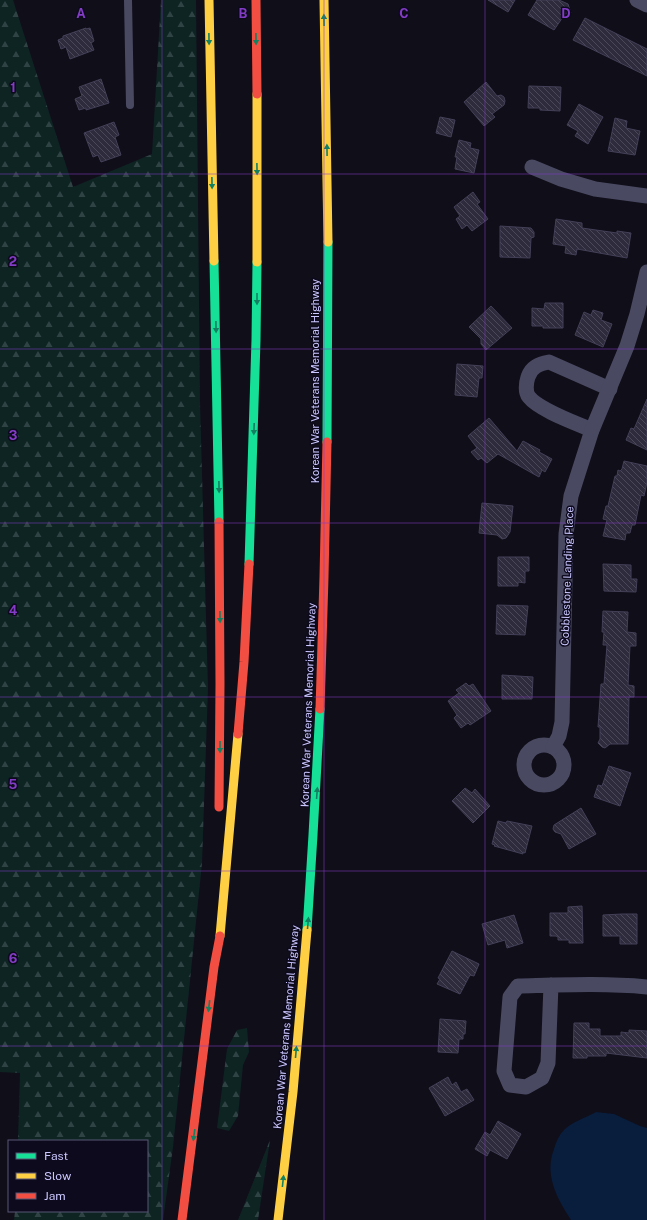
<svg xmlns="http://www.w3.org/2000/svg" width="647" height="1220" viewBox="0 0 647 1220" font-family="'Public Sans',sans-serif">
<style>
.forest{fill:url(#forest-firs)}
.water{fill:#091d3c}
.building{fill:url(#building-back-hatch);stroke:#434058}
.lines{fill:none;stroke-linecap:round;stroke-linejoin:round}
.lane{stroke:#494962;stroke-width:8}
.street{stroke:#494962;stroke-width:15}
.fast{stroke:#16e098;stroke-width:9}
.slow{stroke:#ffcf43;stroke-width:9}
.jam{stroke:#f24e42;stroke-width:9}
.oneway{fill:#128061}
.grid{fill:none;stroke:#833cc5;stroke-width:1;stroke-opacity:0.55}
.labels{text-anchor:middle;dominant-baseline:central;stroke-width:3;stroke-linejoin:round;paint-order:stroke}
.street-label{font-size:11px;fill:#cbc7ff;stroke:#0d0a1d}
.grid-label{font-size:13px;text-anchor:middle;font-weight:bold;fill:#833cc5;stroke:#0d0a1d;stroke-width:3;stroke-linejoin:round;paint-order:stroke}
</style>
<defs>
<pattern id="forest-firs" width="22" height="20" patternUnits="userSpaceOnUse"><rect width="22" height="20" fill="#0d2423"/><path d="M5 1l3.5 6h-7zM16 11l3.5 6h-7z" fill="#2f4244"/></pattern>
<pattern id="building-back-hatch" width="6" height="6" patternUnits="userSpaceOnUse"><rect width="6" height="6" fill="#2e2b3c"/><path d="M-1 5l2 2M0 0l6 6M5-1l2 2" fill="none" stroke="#4b4859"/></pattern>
</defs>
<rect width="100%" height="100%" fill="#100e19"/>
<!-- forest -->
<g class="forest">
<path d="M0,0H13L73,187L152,154L161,0H196L200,403L208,688L202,863L173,1147L163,1220H14L15,1211H147V1141H18L20,1073L0,1072Z"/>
<path d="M247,1028L249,1052L243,1065L238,1116L229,1131L217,1128L227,1049L237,1030Z"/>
<path d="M270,1140L258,1220H238Z"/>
</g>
<!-- water -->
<path class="water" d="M596,1112L614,1114L640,1126L647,1128V1220H571C557,1198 544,1175 554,1149C556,1142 559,1135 564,1130C570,1123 587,1117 596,1112Z"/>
<!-- building -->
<g class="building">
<path d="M488,0H515L508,12Z"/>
<path d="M537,0H559L568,4L571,13L565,14L554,30L528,15Z"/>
<path d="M585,18L647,49V76L573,40Z"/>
<path d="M86,28V29L90,28L94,41L91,43L94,50L70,59L66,47L61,49L58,40L63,38V36Z"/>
<path d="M101,79L109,103L86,110V108L79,110L75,99L82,96L79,87Z"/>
<path d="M486,82L497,96L501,95L504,97L505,101L504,105L492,114L495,117L484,126L464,102Z"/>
<path d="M529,86L561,87L560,111L540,110V108H528Z"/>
<path d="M579,104L603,117L588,144L575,136L578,131L567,125Z"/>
<path d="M440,117L455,120L451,137L436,133Z"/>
<path d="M615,118L627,121L626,128L640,131L635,155L608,151Z"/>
<path d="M114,122L119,135L115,137L121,155L101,162L98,155L93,157L84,133Z"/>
<path d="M459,140L471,143L470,148L479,150L474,173L455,169L457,157H455Z"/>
<path d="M473,192L480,202L477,204L488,219L472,231L467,225L462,229L456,219L460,216L454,207Z"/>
<path d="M556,219L582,223V228L617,233V231L631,233L627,258L577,249L576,255L565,253L566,246L553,244Z"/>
<path d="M500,226L531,228L534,232V237L531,238L530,258L500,257Z"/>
<path d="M545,303H563V328H543V326H532V308L544,309Z"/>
<path d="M491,306L512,328L486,350L481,344V339L469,327Z"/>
<path d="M593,310L603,313L601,320L612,324L603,347L575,335L584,312L591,315Z"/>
<path d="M457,364L483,366L482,378H479L477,397L455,395Z"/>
<path d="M647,399V450L626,440L631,428L634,429Z"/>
<path d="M489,418L517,451L523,441L540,450L539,452L552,459L545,472L542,470L539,477L498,454L487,463L481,458L478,460L471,452L477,448L468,436Z"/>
<path d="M624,461L647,466V482L644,496L641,495L635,525H632L630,533H626L625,540L603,536L607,520L603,519L606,506H608L615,476H617L618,470L620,471L622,469Z"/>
<path d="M482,503L513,506L510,532L506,538L502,539L497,535L479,533Z"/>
<path d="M498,557H529V571H525V583L518,582V586H498Z"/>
<path d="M603,564L631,565V579H637L636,592L604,591Z"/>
<path d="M497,605L528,606L525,635L496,634Z"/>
<path d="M603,611L628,612L627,632L636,633V646H630L628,685L634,686V697H629L628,744H610L605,748L602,747L598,743L600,739V727H598L601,684H604L607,645H603L604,632H602Z"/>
<path d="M502,675L533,677L532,699H502Z"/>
<path d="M466,683L469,686L473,684L491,711L470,725L468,723L461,728L454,718L457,715L448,701L459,693L456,690Z"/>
<path d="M609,766L631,773L620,806L594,797L598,785L602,786Z"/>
<path d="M465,788L472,793L475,789L490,806L473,823L452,801Z"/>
<path d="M581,808L596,834L569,849L561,834L555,832L553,829L554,825Z"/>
<path d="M498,821L506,823L507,821L532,826L525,853L523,852V854L494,846L495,845L492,844Z"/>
<path d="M582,906L583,943H569V940H558V937L556,936H550V913H568V907Z"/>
<path d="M622,914H637V944H620V936H603V915Z"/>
<path d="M514,915L523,943L507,948L505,940L488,945L482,924Z"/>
<path d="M452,951L479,964L474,976L470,975L460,994L437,984L440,979L438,978Z"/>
<path d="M440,1019L466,1021L465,1034H463V1039H459L458,1053L438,1052Z"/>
<path d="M574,1023H589V1029H600V1036H621V1032L629,1033V1030L647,1031V1058L606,1053V1056H587V1058H573Z"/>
<path d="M448,1077L452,1085L456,1082L461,1092L467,1089L474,1100L445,1116L429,1088Z"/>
<path d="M498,1121L521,1134L507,1159L490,1150L487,1156L475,1149L485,1132L490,1135Z"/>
</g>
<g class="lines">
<!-- lane -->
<path class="lane" d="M128,0L130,105"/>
<!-- street -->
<g class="street">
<path d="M637,0L647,5"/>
<path d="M532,167L561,179L595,189L647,196"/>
<path d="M592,430C576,423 539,410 529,397C525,392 526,383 528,377C531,367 539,364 549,362L610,389"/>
<circle cx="544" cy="765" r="20"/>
<path d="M553,747L559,736L562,722L566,534L571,496L592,430L627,346L637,314L647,272"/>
<path d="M551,985L548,1063L542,1078L526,1087L510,1085L504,1071L510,997L518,986C561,985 604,983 647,987"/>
</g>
<!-- fast -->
<g class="fast">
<path d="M214,261L219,522"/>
<path d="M327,442L328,242"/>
<path d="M249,564L256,340L257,262"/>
<path d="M307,930L313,835L320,709"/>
</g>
<!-- slow -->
<g class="slow">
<path d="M209,0L214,261"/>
<path d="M324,0L328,242"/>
<path d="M257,94V262"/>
<path d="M220,936L238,734"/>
<path d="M278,1220L293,1092L307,930"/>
</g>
<!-- jam -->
<g class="jam">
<path d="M256,0L257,94"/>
<path d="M219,522L220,684L219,807"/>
<path d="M320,709L324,577L327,442"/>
<path d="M238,734L244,662L249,564"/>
<path d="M182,1220L214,967L220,936"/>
</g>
</g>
<!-- one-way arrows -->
<defs><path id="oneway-solid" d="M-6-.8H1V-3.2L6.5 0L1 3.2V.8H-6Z"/></defs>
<g class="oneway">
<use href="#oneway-solid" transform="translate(324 20) rotate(-91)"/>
<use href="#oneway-solid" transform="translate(209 39) rotate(89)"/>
<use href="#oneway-solid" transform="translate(256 39) rotate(89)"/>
<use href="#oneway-solid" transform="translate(327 150) rotate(-91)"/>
<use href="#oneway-solid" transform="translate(257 169) rotate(89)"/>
<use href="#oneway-solid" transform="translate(212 183) rotate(89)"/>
<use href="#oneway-solid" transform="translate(257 299) rotate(90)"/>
<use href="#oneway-solid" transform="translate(216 327) rotate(89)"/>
<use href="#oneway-solid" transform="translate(254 429) rotate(92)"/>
<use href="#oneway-solid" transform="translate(219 487) rotate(89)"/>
<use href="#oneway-solid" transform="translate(220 617) rotate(89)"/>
<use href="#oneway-solid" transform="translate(220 747) rotate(90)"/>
<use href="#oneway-solid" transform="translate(317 793) rotate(-86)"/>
<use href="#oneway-solid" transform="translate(308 923) rotate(-85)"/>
<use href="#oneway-solid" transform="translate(209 1006) rotate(97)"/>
<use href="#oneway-solid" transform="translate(296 1052) rotate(-85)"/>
<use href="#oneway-solid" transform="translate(194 1135) rotate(98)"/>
<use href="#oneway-solid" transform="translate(283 1181) rotate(-84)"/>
</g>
<!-- grid -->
<path class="grid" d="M162,0V1220M324,0V1220M485,0V1220M0,174H647M0,349H647M0,523H647M0,697H647M0,871H647M0,1046H647"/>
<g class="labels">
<!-- street labels -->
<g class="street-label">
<text transform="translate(315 381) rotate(-90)">Korean War Veterans Memorial Highway</text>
<text transform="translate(567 576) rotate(-88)">Cobblestone Landing Place</text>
<text transform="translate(308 705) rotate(-88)">Korean War Veterans Memorial Highway</text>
<text transform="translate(286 1027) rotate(-85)">Korean War Veterans Memorial Highway</text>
</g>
</g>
<g class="grid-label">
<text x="81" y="18">A</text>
<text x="243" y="18">B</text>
<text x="404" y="18">C</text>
<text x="566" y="18">D</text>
<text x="13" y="92">1</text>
<text x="13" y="266">2</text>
<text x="13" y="440">3</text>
<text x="13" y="615">4</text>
<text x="13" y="789">5</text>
<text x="13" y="963">6</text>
</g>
<!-- legend -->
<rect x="8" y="1140" width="140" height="72" fill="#0d0a1d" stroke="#595677"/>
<rect x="16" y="1153" width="20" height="6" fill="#16e098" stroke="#595677"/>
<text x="44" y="1160" font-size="12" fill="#cbc7ff">Fast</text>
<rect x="16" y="1173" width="20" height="6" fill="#ffcf43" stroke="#595677"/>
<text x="44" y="1180" font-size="12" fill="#cbc7ff">Slow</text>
<rect x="16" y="1193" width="20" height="6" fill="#f24e42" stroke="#595677"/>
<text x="44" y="1200" font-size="12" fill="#cbc7ff">Jam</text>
</svg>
